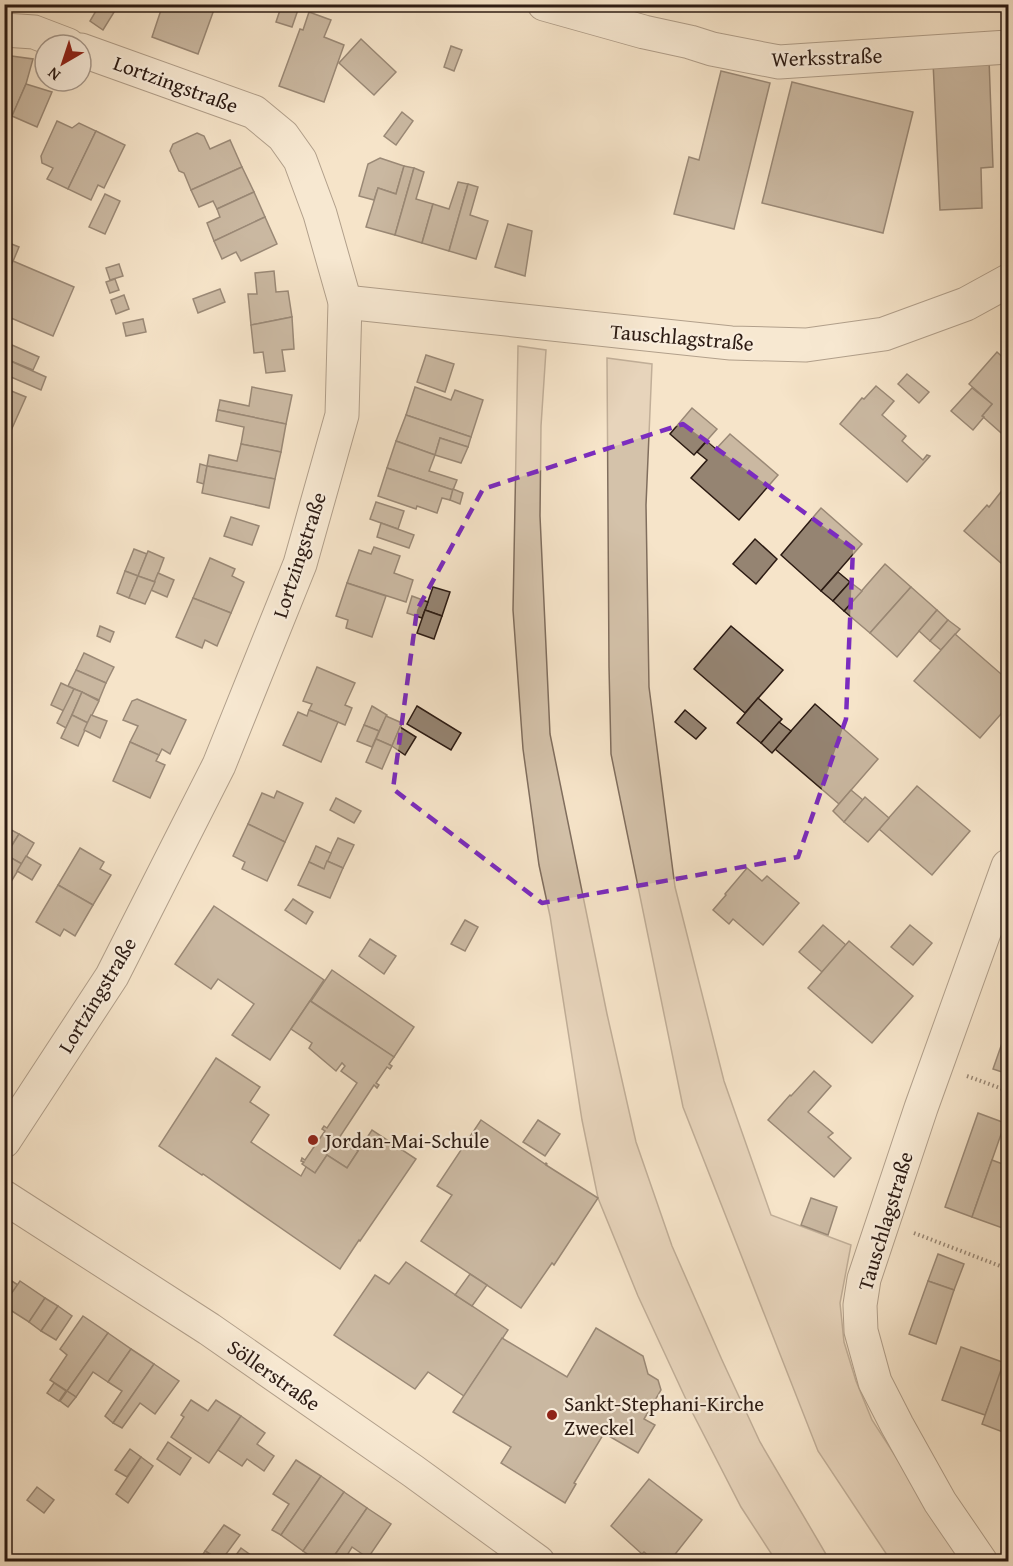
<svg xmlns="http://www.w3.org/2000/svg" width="1013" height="1566" viewBox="0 0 1013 1566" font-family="'Gentium Book Plus',serif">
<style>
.green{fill:#d4c2aa;stroke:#806e5e;stroke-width:1.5}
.building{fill:#958472;stroke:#2c1b13;stroke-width:1.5}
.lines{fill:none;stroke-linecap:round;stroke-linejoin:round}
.minor-casing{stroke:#5e4d40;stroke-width:35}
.path{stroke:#2c1b13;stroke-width:4;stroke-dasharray:1.5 3;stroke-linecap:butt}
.minor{stroke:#f9eddc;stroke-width:33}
.marked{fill:none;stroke:#7b2cbf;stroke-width:4.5;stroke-dasharray:12 8;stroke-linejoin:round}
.poi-dot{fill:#8f2418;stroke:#f9eddc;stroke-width:2}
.labels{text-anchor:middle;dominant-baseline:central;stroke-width:4.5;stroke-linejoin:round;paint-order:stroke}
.street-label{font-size:21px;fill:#2c1b13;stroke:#f9eddc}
.poi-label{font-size:21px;fill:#2c1b13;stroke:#f9eddc;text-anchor:start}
</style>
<rect width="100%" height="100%" fill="#f6e4c9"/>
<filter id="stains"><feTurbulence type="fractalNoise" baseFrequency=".00333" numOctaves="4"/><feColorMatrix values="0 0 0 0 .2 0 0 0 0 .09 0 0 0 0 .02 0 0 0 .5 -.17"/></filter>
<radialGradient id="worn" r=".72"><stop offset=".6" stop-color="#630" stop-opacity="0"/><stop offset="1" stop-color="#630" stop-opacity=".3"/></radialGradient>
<!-- green -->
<g class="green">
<path d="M518,346L546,350L541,426L540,516L550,734L607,1014L636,1142L672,1246L722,1360L760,1442L830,1561H776L741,1507L690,1408L638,1296L598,1198L582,1120L550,916L539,865L523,749L513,610Z"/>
<path d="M607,358L652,364L646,505L649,687L675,887L724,1081L771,1215L851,1245L840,1303L844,1342L856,1381L872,1420L963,1561H891L818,1451L683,1107L611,754L609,667Z"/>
</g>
<!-- building -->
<g class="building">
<path d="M100,4H109L116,9L103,30L90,21Z"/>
<path d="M163,4H216L198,54L152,37Z"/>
<path d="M282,4H300L292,27L276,22Z"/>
<path d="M309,12L331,20L324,37L344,45L324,102L279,86L300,29L303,30Z"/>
<path d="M361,39L396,72L374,95L339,63Z"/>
<path d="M451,46L462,50L454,71L444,67Z"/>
<path d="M4,55L33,59L26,84L12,116L4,113Z"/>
<path d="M989,59L993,167L981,168L982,208L940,210L933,62Z"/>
<path d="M721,71L770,83L734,229L674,214L689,157L699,160Z"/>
<path d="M792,82L913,112L883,233L762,203Z"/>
<path d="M26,84L52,92L37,127L12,116Z"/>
<path d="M402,112L413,121L396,145L384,136Z"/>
<path d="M57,121L72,128L79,123L96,131L68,189L47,179L53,168L42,163L41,156Z"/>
<path d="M96,131L125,145L104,188L98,185L91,200L68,189Z"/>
<path d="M197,133L204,136L210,149L230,140L242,167L191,190L184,173L179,171L170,151L173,144Z"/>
<path d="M380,158L404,166L396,194L378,188L374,200L359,196L368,164Z"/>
<path d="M404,166L414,168L395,235L366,227L378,188L396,194Z"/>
<path d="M242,167L254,192L217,209L213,201L199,207L191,190Z"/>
<path d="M414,168L424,172L416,199L433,204L422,243L395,235Z"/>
<path d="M458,182L468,184L449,251L422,243L433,204L449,209Z"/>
<path d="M468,184L478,187L470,215L488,221L476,259L449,251Z"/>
<path d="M254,192L265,217L214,241L207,223L220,217L217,209Z"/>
<path d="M105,194L120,201L105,234L89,227Z"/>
<path d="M265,217L277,244L241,261L236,252L222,259L214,241Z"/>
<path d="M508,224L532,231L525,276L495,267Z"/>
<path d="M4,241L19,247L6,278H4Z"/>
<path d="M13,261L74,287L53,336L4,315V281Z"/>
<path d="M119,264L123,276L110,280L106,268Z"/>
<path d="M274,271L276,292L288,291L292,317L251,325L248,294H257L255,273Z"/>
<path d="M115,279L119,290L110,293L106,282Z"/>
<path d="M220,289L225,302L198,313L193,299Z"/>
<path d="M124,295L129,309L116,314L111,300Z"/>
<path d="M292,317L294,349L282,350L285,371L266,373L263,352L254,353L251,325Z"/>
<path d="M143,319L146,332L126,336L123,323Z"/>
<path d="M12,345L39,357L33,370L6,359Z"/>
<path d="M997,352L1008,362V439L982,416L992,404L969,384Z"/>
<path d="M426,355L454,364L445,392L417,382Z"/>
<path d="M6,359L46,377L41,390L4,374V362Z"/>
<path d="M907,374L929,392L919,403L898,384Z"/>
<path d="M876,386L894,401L882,415L906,436L902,441L923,460L927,455L930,456L907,482L840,424L862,398L864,399Z"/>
<path d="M252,387L292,395L286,424L218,410L220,400L249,406Z"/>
<path d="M415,387L451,400L455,390L483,400L471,437L406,415Z"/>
<path d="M4,388L26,397L5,444H4Z"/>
<path d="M972,388L992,404L982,416L984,417L973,430L951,411Z"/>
<path d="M692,408L717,429L694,455L670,434Z"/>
<path d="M218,410L286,424L281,452L241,444L244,427L216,421Z"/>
<path d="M406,415L471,437L468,447L440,438L435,455L396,441Z"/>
<path d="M730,434L778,475L739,520L691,478L707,460L697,452L707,441L716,449Z"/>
<path d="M440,438L468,447L461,463L435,455Z"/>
<path d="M396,441L435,455L429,471L457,480L453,490L387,468Z"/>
<path d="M241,444L281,452L275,479L207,466L209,455L237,461Z"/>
<path d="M200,464L207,466L204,484L197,482Z"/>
<path d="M207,466L275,479L269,508L202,493Z"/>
<path d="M387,468L453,490L450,500L442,498L437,513L417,506L416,509L378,496Z"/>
<path d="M1008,483V519L1006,522L1008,525V569L964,531L987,505L989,507Z"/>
<path d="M453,489L463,493L460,504L450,500Z"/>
<path d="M376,502L404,511L398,529L370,519Z"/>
<path d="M821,508L862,544L821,591L781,555Z"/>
<path d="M231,517L259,526L252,545L224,536Z"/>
<path d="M381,523L414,535L409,548L377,537Z"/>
<path d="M755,539L777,559L756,584L733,564Z"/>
<path d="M374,547L400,556L394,573L413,580L406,602L347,583L359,550L371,554Z"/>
<path d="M134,549L147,554L138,576L125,571Z"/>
<path d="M148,551L164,558L155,582L138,576Z"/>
<path d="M210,558L235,569L232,576L244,582L231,613L193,598Z"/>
<path d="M885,564L911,587L870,633L844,611Z"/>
<path d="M125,571L138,576L129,598L117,593Z"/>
<path d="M838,572L850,582L833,601L821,591Z"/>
<path d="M158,573L174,580L167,597L151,590Z"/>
<path d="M138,576L155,582L145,604L129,598Z"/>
<path d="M850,582L862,591L844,611L833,601Z"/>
<path d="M347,583L386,596L372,637L346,628L348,620L336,616Z"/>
<path d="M433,587L450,592L442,616L425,610Z"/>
<path d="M911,587L937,610L897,657L870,633Z"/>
<path d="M412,596L428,602L422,618L407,613Z"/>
<path d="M193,598L231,613L217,646L205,640L202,648L176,637Z"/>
<path d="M425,610L442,616L434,639L417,633Z"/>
<path d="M937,610L948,620L930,641L919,631Z"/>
<path d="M948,620L960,629L941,650L930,641Z"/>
<path d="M100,626L114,632L110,642L97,636Z"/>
<path d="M731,626L783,670L745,713L694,669Z"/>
<path d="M955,634L1008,680V706L980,738L914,681Z"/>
<path d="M84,653L114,667L106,683L76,670Z"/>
<path d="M317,667L355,683L345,705L352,708L345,725L309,710L312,704L303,701Z"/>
<path d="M76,670L106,683L99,700L68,686Z"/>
<path d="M61,683L74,689L64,711L51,705Z"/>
<path d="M74,689L82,692L66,728L57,723Z"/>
<path d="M82,692L99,701L88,723L72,715Z"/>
<path d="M758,698L782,719L761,743L737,723Z"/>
<path d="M137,699L186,720L170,754L162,749L159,755L130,742L138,726L123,720L132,701Z"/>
<path d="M815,704L878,759L839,804L775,749Z"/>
<path d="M372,706L387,715L379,731L364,725Z"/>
<path d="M417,706L461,733L451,750L407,724Z"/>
<path d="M309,710L338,722L321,762L283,745L298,712L307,716Z"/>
<path d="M685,710L706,728L696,739L675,722Z"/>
<path d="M72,715L88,723L78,746L61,738Z"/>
<path d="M91,715L107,721L100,738L84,730Z"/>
<path d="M386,716L402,723L392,746L376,739Z"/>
<path d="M779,722L791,731L772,753L761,743Z"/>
<path d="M364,725L379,731L372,747L357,741Z"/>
<path d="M400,727L416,737L405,755L392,746Z"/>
<path d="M376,739L392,746L382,769L366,762Z"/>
<path d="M130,742L159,755L156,761L165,765L150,798L113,781Z"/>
<path d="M917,786L970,831L932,875L879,829Z"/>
<path d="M851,790L863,800L844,822L833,811Z"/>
<path d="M277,791L303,803L285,842L248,824L262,793L274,798Z"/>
<path d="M865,797L889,818L868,842L844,822Z"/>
<path d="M336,798L361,811L354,823L330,810Z"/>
<path d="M248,824L285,842L267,881L242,869L245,862L233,856Z"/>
<path d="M4,826L19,834L6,855L4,854Z"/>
<path d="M19,834L34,843L22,864L6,855Z"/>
<path d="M338,838L354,845L343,868L327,861Z"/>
<path d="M316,846L331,853L324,869L309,862Z"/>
<path d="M80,848L104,862L100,869L111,875L93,905L58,885Z"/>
<path d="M6,855L22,864L9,885L4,883V858Z"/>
<path d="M26,856L41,865L32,880L17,871Z"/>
<path d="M327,861L343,868L330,898L298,885L309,862L324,869Z"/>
<path d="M747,868L762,881L767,876L799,903L763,945L733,919L729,924L713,910L726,895L725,894Z"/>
<path d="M58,885L93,905L75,936L64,929L60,936L36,922Z"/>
<path d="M293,899L313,912L306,924L285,910Z"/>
<path d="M214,906L324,980L270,1060L232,1035L254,1004L218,979L211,989L175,964Z"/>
<path d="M465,920L478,927L465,951L451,944Z"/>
<path d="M823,925L846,945L822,972L799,952Z"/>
<path d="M910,925L932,943L913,965L891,947Z"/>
<path d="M370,939L396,956L384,974L359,956Z"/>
<path d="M849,941L913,996L872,1043L808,988Z"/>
<path d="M332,970L414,1027L394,1057L311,1001Z"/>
<path d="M310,1001L394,1057L389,1064L392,1066L390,1069L387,1067L376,1083L379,1085L377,1088L374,1085L339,1138L358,1151L347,1168L327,1155L315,1173L302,1164L304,1162L301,1161L302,1158L305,1160L325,1131L322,1129L324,1126L327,1128L357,1083L341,1071L345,1066L342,1063L336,1071L309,1048L312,1043L291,1029Z"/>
<path d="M1008,1026V1074L993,1069Z"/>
<path d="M216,1058L260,1087L250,1102L269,1115L251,1142L301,1176L306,1167L315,1173L327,1155L347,1168L372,1130L416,1159L360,1241L359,1240L340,1269L203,1174L202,1175L159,1146Z"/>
<path d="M814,1071L831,1086L808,1112L833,1133L828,1137L851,1158L834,1177L768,1120L790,1095L791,1096Z"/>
<path d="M978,1113L1005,1123L972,1217L945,1207Z"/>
<path d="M481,1120L545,1164L546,1163L547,1164L546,1165L598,1198L554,1265L552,1263L521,1308L421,1241L452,1195L437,1186Z"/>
<path d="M538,1120L560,1134L545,1156L523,1142Z"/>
<path d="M992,1160L1008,1166V1230L972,1217Z"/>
<path d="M811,1198L837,1207L828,1235L801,1225Z"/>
<path d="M938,1254L964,1264L954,1290L928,1281Z"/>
<path d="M406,1262L508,1330L464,1396L428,1372L415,1389L334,1335L375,1275L389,1284Z"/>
<path d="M470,1274L487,1285L472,1306L455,1295Z"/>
<path d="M4,1276L18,1285L4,1304Z"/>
<path d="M20,1281L45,1298L29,1322L4,1306V1304Z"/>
<path d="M928,1281L954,1290L936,1344L909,1334Z"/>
<path d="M45,1298L58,1306L41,1331L29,1322Z"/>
<path d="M58,1306L72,1316L56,1340L41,1331Z"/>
<path d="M83,1316L108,1333L67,1391L50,1380L67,1355L60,1349Z"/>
<path d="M596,1328L643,1356L648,1374L658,1380L661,1390L644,1419L655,1425L638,1453L602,1432L603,1435L574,1483L576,1484L565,1503L501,1463L511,1447L453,1412L502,1338L567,1377Z"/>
<path d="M108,1333L131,1349L108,1382L93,1372L76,1397L67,1391Z"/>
<path d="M961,1347L1005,1363L985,1415L942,1400Z"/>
<path d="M131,1349L154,1364L113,1423L105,1416L122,1391L108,1382Z"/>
<path d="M154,1364L179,1381L155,1414L140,1403L122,1428L113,1423Z"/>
<path d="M1002,1367L1008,1369V1434L982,1424Z"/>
<path d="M54,1383L66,1391L59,1401L47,1393Z"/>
<path d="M67,1391L76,1397L68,1407L60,1401Z"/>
<path d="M191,1400L208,1411L216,1400L241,1416L209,1463L171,1437L184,1417L181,1415Z"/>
<path d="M241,1416L265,1433L257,1444L274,1456L264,1471L247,1459L242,1466L218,1450Z"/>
<path d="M168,1442L191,1458L180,1475L157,1459Z"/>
<path d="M130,1449L141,1457L127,1477L115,1470Z"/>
<path d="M141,1457L153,1466L128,1503L116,1494Z"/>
<path d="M296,1460L321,1476L281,1535L272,1530L289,1504L273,1494Z"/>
<path d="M321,1476L344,1492L303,1551L281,1535Z"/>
<path d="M649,1479L702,1520L669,1562H656L644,1552L642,1554L611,1526Z"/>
<path d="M37,1487L54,1500L44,1513L27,1500Z"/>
<path d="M344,1492L367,1508L330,1562H319L303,1551Z"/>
<path d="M367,1508L391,1524L368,1558L352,1547L343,1562H330Z"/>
<path d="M224,1525L240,1535L221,1561L205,1551Z"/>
<path d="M241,1548L252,1556L248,1562H231Z"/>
<path d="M205,1551L221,1561L203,1562L200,1559Z"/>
</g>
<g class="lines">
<!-- minor casing -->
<g class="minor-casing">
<g id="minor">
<path d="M544,4L644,32L690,42L712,49L779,62L1008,47"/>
<path d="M4,30L34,32L68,45"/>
<path d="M345,302L731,343L806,345L884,334L966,304L1008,281"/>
<path d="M4,1141L112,976L219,765L300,564L342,415L345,302L320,214L300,160L283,136L254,112L81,50"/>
<path d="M4,1197L209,1329L413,1471L538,1562"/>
<path d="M981,1562L940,1502L897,1425L875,1382L861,1331L860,1305L864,1279L921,1108L1008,866"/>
</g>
</g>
<!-- path -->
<g class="path">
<path d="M967,1076L1008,1091"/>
<path d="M914,1233L1008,1269"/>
</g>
<!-- minor -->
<use href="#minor" class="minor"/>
</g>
<!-- marked area -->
<path d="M0 0H1013V1566H0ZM683,424L853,548L846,719L798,857L542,903L393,789L417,610L483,489Z" fill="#f6e4c9" fill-opacity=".55" fill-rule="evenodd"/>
<path class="marked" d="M683,424L853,548L846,719L798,857L542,903L393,789L417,610L483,489Z"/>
<!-- markers -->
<g class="poi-dot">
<circle cx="313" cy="1140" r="6"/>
<circle cx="552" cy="1415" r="6"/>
</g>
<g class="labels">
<!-- street labels -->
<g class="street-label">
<text transform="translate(827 57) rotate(-2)">Werksstraße</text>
<text transform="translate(176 84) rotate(20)">Lortzingstraße</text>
<text transform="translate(682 337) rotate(5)">Tauschlagstraße</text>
<text transform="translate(299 555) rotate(-72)">Lortzingstraße</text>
<text transform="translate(97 995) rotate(-59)">Lortzingstraße</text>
<text transform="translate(885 1221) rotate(-73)">Tauschlagstraße</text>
<text transform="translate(274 1375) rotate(35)">Söllerstraße</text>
</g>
<!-- poi labels -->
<g class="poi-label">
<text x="325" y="1140">Jordan-Mai-Schule</text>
<text x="564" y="1403">Sankt-Stephani-Kirche<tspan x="564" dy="24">Zweckel</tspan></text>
</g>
</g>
<!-- margin -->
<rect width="1013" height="1566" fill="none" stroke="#f6e4c9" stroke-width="24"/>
<rect x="6" y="6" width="1001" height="1554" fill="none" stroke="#2c1b13" stroke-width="3"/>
<rect x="12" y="12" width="989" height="1542" fill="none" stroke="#2c1b13" stroke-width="1.5"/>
<!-- north arrow -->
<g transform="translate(63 63) rotate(219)"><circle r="28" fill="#f9eddc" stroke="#a7998c" stroke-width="1.5"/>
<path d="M0-4.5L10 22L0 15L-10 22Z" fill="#8f2418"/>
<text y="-9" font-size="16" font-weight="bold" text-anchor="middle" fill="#2c1b13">N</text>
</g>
<rect width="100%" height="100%" filter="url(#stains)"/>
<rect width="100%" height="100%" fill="url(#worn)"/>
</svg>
